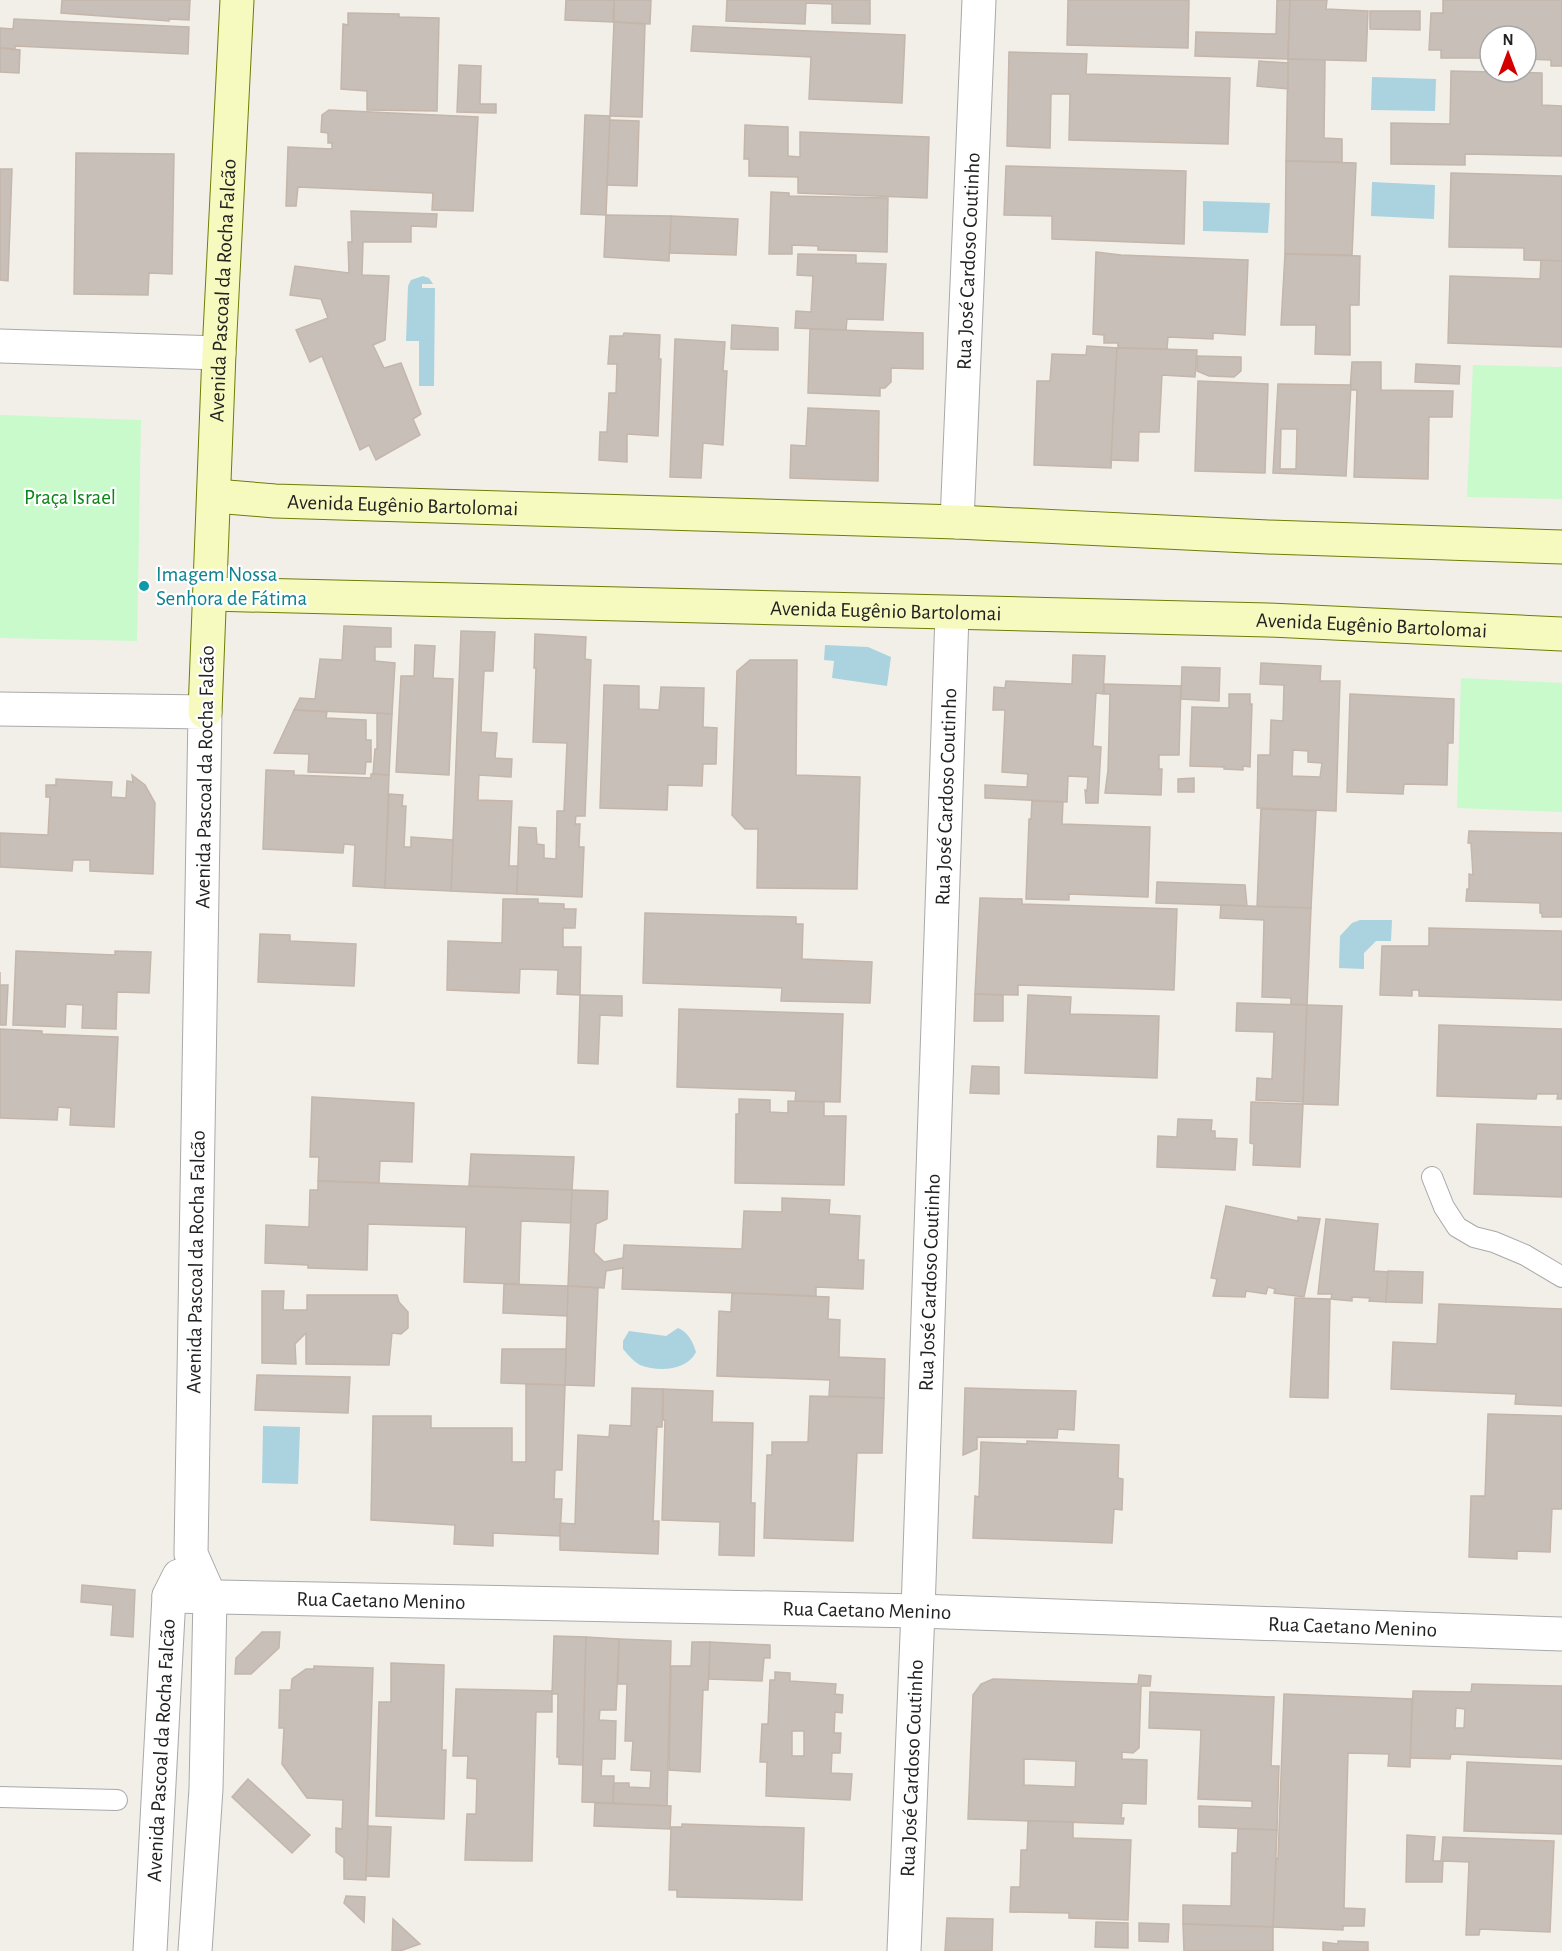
<svg xmlns="http://www.w3.org/2000/svg" width="1562" height="1951" viewBox="0 0 1562 1951" font-family="'Alegreya Sans',sans-serif">
<style>
.park{fill:#c8facc}
.water{fill:#aad3df}
.building{fill:#c7bfb8;stroke:#c4b6ab;stroke-width:1.5;fill-rule:evenodd}
.lines{fill:none;stroke-linecap:round;stroke-linejoin:round}
.lane-casing{stroke:#a9a9a9;stroke-width:22}
.street-casing{stroke:#a9a9a9;stroke-width:35}
.secondary-casing{stroke:#707d05;stroke-width:35}
.lane{stroke:#fff;stroke-width:20}
.street{stroke:#fff;stroke-width:33}
.secondary{stroke:#f7fabf;stroke-width:33}
.culture-dot{fill:#0f9aa8;stroke:#fff;stroke-width:2}
.labels{text-anchor:middle;dominant-baseline:central;stroke-width:4.5;stroke-linejoin:round;paint-order:stroke}
.street-label{font-size:21px;fill:#222;stroke:#fff}
.park-label{font-size:21px;fill:#0c8416;stroke:#fff}
.culture-label{font-size:21px;fill:#0d838f;stroke:#fff;text-anchor:start}
</style>
<rect width="100%" height="100%" fill="#f2efe9"/>
<!-- park -->
<g class="park">
<path d="M1473,365L1562,367V499L1467,497Z"/>
<path d="M0,415L141,420L137,641L0,638Z"/>
<path d="M1461,678L1562,683V812L1457,808Z"/>
</g>
<!-- water -->
<g class="water">
<path d="M1372,77L1436,79L1435,111L1371,110Z"/>
<path d="M1372,182L1435,185L1434,219L1371,216Z"/>
<path d="M1203,201L1270,203L1268,233L1203,231Z"/>
<path d="M423,276L429,278L433,284H422V288H435L434,386H419V341H406L408,286L411,280Z"/>
<path d="M825,645L868,647L891,657L887,686L832,678L834,661L824,660Z"/>
<path d="M1360,920H1392L1391,941H1376L1364,953V969L1339,968L1340,936L1352,923Z"/>
<path d="M678,1328C688,1332 693,1342 696,1352C687,1371 658,1372 640,1365C633,1361 628,1355 623,1349V1341L629,1331L666,1336Z"/>
<path d="M263,1426L300,1427L298,1484L262,1483Z"/>
</g>
<!-- building -->
<g class="building">
<path d="M62,0H190L189,20L169,19V21L61,13Z"/>
<path d="M566,0H614L613,22L565,20Z"/>
<path d="M614,0H651L650,24L614,22Z"/>
<path d="M727,0H870V24L832,23V4L806,3L805,24L726,21Z"/>
<path d="M1068,0H1189L1188,48L1067,45Z"/>
<path d="M1277,0H1290L1288,59L1195,56L1196,32L1276,34Z"/>
<path d="M1290,0H1327L1326,9L1368,11L1366,61L1288,59Z"/>
<path d="M1443,0H1562V66H1551V60L1526,59V36H1490V58H1441V50H1429L1431,13H1443Z"/>
<path d="M1370,11H1420V30L1370,29Z"/>
<path d="M348,13L399,14V17L439,18L437,111L367,110V91L341,89L343,24L348,25Z"/>
<path d="M14,19L189,27L188,54L15,46V49L0,48V28L13,29Z"/>
<path d="M614,22L645,24L642,117L610,116Z"/>
<path d="M693,26L905,35L902,103L809,99L811,57L691,51Z"/>
<path d="M0,48L20,50L19,73L0,72Z"/>
<path d="M1009,52L1087,54L1086,74L1230,78L1228,144L1069,140L1070,94H1051L1050,148L1007,146Z"/>
<path d="M1288,59L1325,60L1324,138L1342,139V162L1286,161Z"/>
<path d="M1259,61L1288,63V89L1257,86Z"/>
<path d="M459,65L481,66L480,104H496V113L457,112Z"/>
<path d="M1451,71L1542,73V105L1562,106V156L1465,154V165L1391,164V123L1450,124Z"/>
<path d="M329,110L478,117L473,211L432,210L433,193L298,187L296,206H286L288,147L332,149V143H328V133L321,132L322,115Z"/>
<path d="M585,115L610,116L606,215L581,214Z"/>
<path d="M610,120L639,121L637,186L607,185Z"/>
<path d="M745,125L788,127V156L800,157V132L929,137L927,198L798,193V177L749,176V159H744Z"/>
<path d="M76,153L174,154L172,274L149,273L148,295L74,294Z"/>
<path d="M1286,161L1356,163L1352,255L1285,254Z"/>
<path d="M1006,166L1186,171L1184,244L1052,239V216L1004,215Z"/>
<path d="M0,169H12L8,281L0,280Z"/>
<path d="M1451,173L1562,176V261L1524,260V248L1449,247Z"/>
<path d="M771,192L789,193V196L888,198L887,252L818,250V246L792,245V254H769Z"/>
<path d="M351,211L437,214L436,227L411,226V242H363L362,275L389,276L385,340L373,345L384,368L401,363L421,414L413,419L420,435L376,460L369,445L360,450L322,356L310,362L296,330L328,318L321,299L290,295L295,266L349,273L348,242H352Z"/>
<path d="M606,215L671,216L669,261L604,257Z"/>
<path d="M671,216L738,219L736,255L670,253Z"/>
<path d="M1096,252L1121,255L1248,260L1245,335L1213,333V339L1168,337L1167,349L1118,348V343H1104V335L1093,334Z"/>
<path d="M798,254L856,255V263L886,264L883,320L847,319L846,330L795,328L796,311L811,312L813,276L797,275Z"/>
<path d="M1285,254L1360,256L1359,305H1350V355L1315,354L1316,325H1281Z"/>
<path d="M1541,260L1562,261V347L1448,343L1450,276L1540,279Z"/>
<path d="M732,325L778,328V350L731,349Z"/>
<path d="M810,329L923,333V369L891,368V382L885,388H880V396L808,393Z"/>
<path d="M624,333L660,335L659,359H661L658,436L627,434V462L599,460L600,432H607L609,393H616L617,364H608L610,336H623Z"/>
<path d="M675,339L725,342L723,371H727L723,445L703,443L701,478L670,477Z"/>
<path d="M1087,346L1117,348L1111,468L1034,465L1037,381H1050L1052,354L1086,355Z"/>
<path d="M1117,348L1197,350L1195,377L1162,375L1159,432H1139L1138,461L1111,460Z"/>
<path d="M1197,356L1241,357V371L1234,377L1209,376L1197,371Z"/>
<path d="M1352,362H1381V390L1453,391L1452,417H1429L1428,479L1354,477L1357,390H1350Z"/>
<path d="M1416,364L1460,366L1459,384L1415,382Z"/>
<path d="M1198,381L1268,384L1265,473L1195,471Z"/>
<path d="M1278,384L1351,385L1346,476L1273,473ZM1281,429H1297L1296,469H1280Z"/>
<path d="M808,408L879,411L878,481L790,478L791,445L806,446Z"/>
<path d="M344,626L391,628V647H375V661L395,663L392,714L294,710L300,698L315,699L320,659L342,660Z"/>
<path d="M461,631L495,632L493,671H484L481,732L497,733L495,758L512,759L511,777L479,775L478,800L512,801L509,866H518L517,894L451,891Z"/>
<path d="M535,634L586,637L585,659L591,660L585,816H576L575,824H580L579,847H584L582,897L517,894L519,827L536,828L537,844L544,845V858L556,859L557,811H564L567,743L533,742L536,668H534Z"/>
<path d="M415,645L435,646L433,678L453,679L449,775L396,772L401,676H414Z"/>
<path d="M1073,655L1105,656L1103,694L1096,693L1093,746L1101,747L1098,803H1086L1085,790L1087,791L1088,777L1068,776L1067,802L985,798V785L1027,787L1028,774L1002,772L1005,710H993L994,687L1005,688L1006,681L1072,684Z"/>
<path d="M750,660H797L796,775L860,777L857,889L757,888L758,829H745L732,815L737,671Z"/>
<path d="M1261,663L1321,666L1320,681H1340L1336,811L1257,808L1258,755H1270L1271,720L1283,721L1284,685L1260,684ZM1293,750L1308,751V762L1322,763L1320,777L1292,776Z"/>
<path d="M1182,667L1220,668L1219,701L1181,699Z"/>
<path d="M1104,684L1181,686L1179,755H1159V769H1162L1161,795L1105,793L1108,770L1110,694H1104Z"/>
<path d="M604,685L639,686V709L659,710L661,687L704,688L703,727L717,728L716,764H703L702,786L668,785L667,810L600,808Z"/>
<path d="M1229,694H1250V704H1252L1250,767L1243,766V770L1224,769V767L1190,766L1192,707L1229,708Z"/>
<path d="M1350,694L1454,699L1453,743H1448L1447,785L1404,784L1403,794L1347,792Z"/>
<path d="M294,710L327,712L326,718L366,720V740H371V762H366L365,774L308,772L309,754L274,753Z"/>
<path d="M377,713L392,714L389,775L373,774L375,749H377Z"/>
<path d="M266,770L294,771V775L371,778V774L389,775L385,888L353,886L355,845L344,844L343,853L263,849Z"/>
<path d="M132,775L145,785L155,803L153,874L90,871V860H73L72,871L0,867V833L48,835L50,797H46V785H56V779L112,782L111,797L126,798L127,781L133,782Z"/>
<path d="M1194,778V792H1178V779Z"/>
<path d="M389,794L403,795L402,806H406L404,847H411V837L453,840L451,891L385,888Z"/>
<path d="M1032,801L1063,802L1062,824L1150,827L1148,897L1069,894V900L1026,899L1029,819H1031Z"/>
<path d="M1261,809L1316,811L1311,908L1257,907Z"/>
<path d="M1469,831L1562,833V917H1542V913H1540V903L1466,901L1467,889H1469V874L1473,875L1471,843H1468Z"/>
<path d="M1157,882L1245,885L1247,906L1156,903Z"/>
<path d="M980,898L1022,899V904L1177,909L1174,990L1018,985V995L975,994Z"/>
<path d="M503,899H538V903L564,904V909H576L575,928H563V947H581L580,995L557,994L558,970L520,969L519,993L447,990L448,941L502,943Z"/>
<path d="M1221,905L1311,908L1307,1005L1291,1004V998L1262,997L1264,920L1220,918Z"/>
<path d="M645,913L796,917V924H803L802,959L872,962L870,1003L781,1001L782,988L643,983Z"/>
<path d="M1429,928L1562,931V1000L1419,996V990H1412V996L1380,995L1382,946H1429Z"/>
<path d="M260,934L290,935V941L356,944L354,986L258,982Z"/>
<path d="M16,951L115,955V951L151,952L149,993L117,992L116,1029L82,1028L83,1005L66,1004L65,1027L13,1025Z"/>
<path d="M0,972V985H8L6,1025H0Z"/>
<path d="M975,994L1003,995V1021H974Z"/>
<path d="M580,995L622,996V1016L600,1015L598,1064L578,1063Z"/>
<path d="M1028,995L1071,997L1070,1014L1159,1016L1157,1078L1025,1073Z"/>
<path d="M1237,1003L1307,1005L1303,1102L1256,1100L1257,1078L1272,1079L1274,1032L1236,1031Z"/>
<path d="M1307,1005L1342,1006L1338,1105L1303,1104Z"/>
<path d="M679,1009L843,1014L840,1102L795,1101L796,1091L677,1087Z"/>
<path d="M1439,1025L1562,1029V1099H1557L1558,1094H1537L1536,1099L1437,1096Z"/>
<path d="M0,1029L42,1031V1034L118,1037L114,1127L70,1125L71,1108L58,1107L57,1120L0,1118Z"/>
<path d="M972,1066L999,1067V1094L970,1093Z"/>
<path d="M312,1097L414,1103L412,1162L380,1161L379,1183L318,1181L319,1157H310Z"/>
<path d="M739,1099L770,1100V1112L788,1113V1101L824,1102V1116H846L844,1185L735,1183L736,1114H739Z"/>
<path d="M1251,1102L1303,1104L1300,1167L1253,1165L1254,1144L1250,1143Z"/>
<path d="M1178,1119L1212,1120L1211,1131H1215V1138L1237,1139L1235,1170L1157,1167L1158,1136L1177,1137Z"/>
<path d="M1477,1124L1562,1127V1197L1474,1194Z"/>
<path d="M471,1154L574,1157L572,1190L469,1186Z"/>
<path d="M318,1181L572,1190L571,1223L521,1221L519,1284L464,1282L466,1227L368,1224L367,1270L308,1268V1265L265,1263L266,1225L309,1227L310,1190H318Z"/>
<path d="M572,1190L608,1191L607,1219L596,1224L594,1252L604,1262L623,1258L624,1245L742,1249L744,1211L782,1212V1198L830,1200L829,1214L860,1216L858,1260H864L863,1289L816,1287V1296L622,1289L623,1268L606,1271L604,1288L568,1286Z"/>
<path d="M1226,1206L1298,1221V1217L1320,1219L1304,1297L1274,1293L1275,1289L1268,1287L1266,1294L1246,1291L1245,1297L1213,1296L1217,1279L1211,1278Z"/>
<path d="M1326,1219L1378,1224L1374,1271L1388,1272L1386,1302L1369,1301L1370,1298L1352,1297V1301L1331,1299L1332,1294H1318Z"/>
<path d="M1388,1271L1423,1272L1422,1303L1386,1302Z"/>
<path d="M504,1284L568,1286V1316L503,1313Z"/>
<path d="M568,1286L598,1288L594,1386L565,1385Z"/>
<path d="M262,1291H284L283,1310H307V1295H397L399,1302L408,1312V1328L401,1334L392,1333L389,1365L306,1364V1333L295,1344L296,1364L262,1363Z"/>
<path d="M732,1293L829,1297L828,1319L840,1320L839,1357L885,1359L884,1398L829,1396L830,1380L717,1376L719,1311L731,1312Z"/>
<path d="M1295,1298L1330,1299L1328,1398L1290,1397Z"/>
<path d="M1439,1304L1562,1309V1406L1515,1404L1516,1394L1391,1389L1393,1342L1437,1344Z"/>
<path d="M502,1349H566L565,1385L501,1383Z"/>
<path d="M257,1375L350,1377L348,1413L255,1410Z"/>
<path d="M526,1384L565,1385L562,1470H555L554,1499H562L560,1536L493,1533V1546L454,1544L455,1525L371,1520L373,1416H431V1428H512V1462H526Z"/>
<path d="M632,1388L663,1389L662,1427H657L653,1521H659L658,1554L560,1550V1523L575,1524L578,1435L609,1437L610,1425L631,1426Z"/>
<path d="M965,1388L1076,1391L1074,1430L1058,1429L1057,1438L977,1437V1449L963,1455Z"/>
<path d="M663,1389L713,1391L712,1422L753,1423L751,1503H755L754,1556L719,1555L720,1522L662,1520L665,1420H663Z"/>
<path d="M810,1396L884,1398L882,1453H857L853,1541L764,1538L767,1455H772V1442H808Z"/>
<path d="M1488,1414L1562,1416V1509H1552L1550,1552L1517,1551V1559L1469,1557L1471,1496H1485Z"/>
<path d="M1027,1441L1119,1445L1118,1478L1123,1479L1122,1510L1114,1509L1112,1543L973,1538L975,1496L979,1497L981,1442L1027,1444Z"/>
<path d="M82,1585L135,1590L133,1637L111,1635L113,1605L81,1602Z"/>
<path d="M262,1632H280L279,1648L251,1674H235L236,1658Z"/>
<path d="M554,1636L586,1637L583,1765L559,1764V1757H557L558,1694H552Z"/>
<path d="M586,1637L619,1639L616,1710H600L599,1720L616,1721L615,1759H602L601,1776H614L613,1803L582,1802Z"/>
<path d="M619,1639L671,1641L667,1806L613,1803L614,1783H629V1787L650,1788L651,1771L631,1770L633,1741H625L627,1684H618Z"/>
<path d="M692,1642H710L708,1690H703L700,1772L669,1770L671,1666H691Z"/>
<path d="M710,1642L770,1645V1658H764L762,1681L709,1679Z"/>
<path d="M391,1663L444,1665L442,1750H446L444,1819L376,1816L379,1702H391Z"/>
<path d="M314,1666L373,1668L366,1880L344,1879V1858L336,1852V1828L342,1829L343,1800L307,1798L282,1764L284,1728H279L280,1690H291L292,1679L306,1669H314Z"/>
<path d="M775,1672L790,1673V1681L836,1684L835,1694L843,1695L842,1713L835,1712L834,1733H841L840,1753H832L831,1773L852,1774L850,1800L766,1796L767,1762H760L762,1724H768L770,1680H775ZM792,1731H804V1756H792Z"/>
<path d="M1139,1675L1151,1676L1150,1686H1141L1139,1748L1133,1753L1122,1752V1759L1147,1760L1146,1804L1122,1803L1121,1818H1124L1123,1824L968,1819L973,1695L981,1684L993,1679L1138,1684ZM1024,1759L1076,1761L1075,1787L1024,1785Z"/>
<path d="M1472,1684L1562,1686V1759L1451,1754L1450,1759L1410,1758L1413,1691L1471,1692ZM1456,1708L1465,1709L1464,1728H1455Z"/>
<path d="M456,1689L552,1691V1712H536L532,1861L465,1860L467,1814H476L477,1779L467,1778L468,1756H453Z"/>
<path d="M1150,1692L1274,1697L1271,1766H1279L1277,1830L1199,1827V1806L1252,1808V1801L1198,1799L1201,1730L1149,1728Z"/>
<path d="M1284,1694L1412,1699L1410,1767L1388,1766L1389,1754L1348,1753L1344,1908L1365,1909L1364,1926H1343V1930L1273,1927L1276,1858L1278,1859Z"/>
<path d="M1467,1762L1562,1766V1834L1464,1831Z"/>
<path d="M248,1779L310,1835L292,1853L232,1797Z"/>
<path d="M595,1803L671,1806L670,1829L594,1826Z"/>
<path d="M1028,1821L1073,1822V1838L1131,1840L1128,1920L1069,1918V1913L1010,1912L1011,1887H1020L1021,1850H1027Z"/>
<path d="M682,1824L804,1828L802,1900L677,1897V1890H669L671,1827H682Z"/>
<path d="M368,1826L391,1827L389,1877L366,1876Z"/>
<path d="M1238,1829L1277,1830L1273,1927L1183,1924V1905L1231,1906L1232,1853H1237Z"/>
<path d="M1407,1835L1435,1837L1433,1861H1441L1443,1837L1554,1841L1550,1932L1480,1929L1479,1935H1466L1469,1862L1443,1861L1442,1882H1406Z"/>
<path d="M346,1896L365,1897L364,1922L344,1903Z"/>
<path d="M947,1918L993,1919L992,1951H945Z"/>
<path d="M393,1919L420,1944L400,1951H392Z"/>
<path d="M1096,1922L1128,1923V1948L1095,1947Z"/>
<path d="M1139,1923L1169,1924L1168,1942L1139,1941Z"/>
<path d="M1183,1924L1273,1927V1951H1184Z"/>
<path d="M1338,1941L1368,1942V1951H1323V1942L1338,1944Z"/>
</g>
<g class="lines">
<!-- lane casing -->
<g class="lane-casing">
<g id="lane">
<path d="M1432,1177L1444,1207L1457,1227L1474,1237L1494,1242L1525,1255L1562,1277"/>
<path d="M0,1797L117,1800"/>
</g>
</g>
<!-- street casing -->
<g class="street-casing">
<g id="street">
<path d="M0,346L219,353"/>
<path id="s1" d="M957,522L979,0"/>
<path d="M0,709L205,712L191,1554L210,1597L206,1789L195,1951"/>
<path id="s2" d="M169,1596L918,1611L1562,1634"/>
<path id="s3" d="M150,1951L169,1596L179,1576"/>
<path id="s4" d="M904,1951L918,1611L952,614"/>
</g>
</g>
<!-- secondary casing -->
<g class="secondary-casing">
<g id="secondary">
<path id="s5" d="M215,496L275,501L957,522L1268,537L1562,547"/>
<path id="s6" d="M210,594L1268,620L1562,634"/>
<path id="s7" d="M205,712L219,353L237,0"/>
</g>
</g>
<!-- lane -->
<use href="#lane" class="lane"/>
<!-- street -->
<use href="#street" class="street"/>
<!-- secondary -->
<use href="#secondary" class="secondary"/>
</g>
<!-- markers -->
<circle class="culture-dot" cx="144" cy="586" r="6"/>
<g class="labels">
<!-- street labels -->
<g class="street-label">
<text stroke="none"><textPath href="#s1" startOffset="261">Rua José Cardoso Coutinho</textPath></text>
<text stroke="none"><textPath href="#s7" startOffset="422">Avenida Pascoal da Rocha Falcão</textPath></text>
<text stroke="none"><textPath href="#s5" startOffset="188">Avenida Eugênio Bartolomai</textPath></text>
<text stroke="none"><textPath href="#s6" startOffset="676">Avenida Eugênio Bartolomai</textPath></text>
<text stroke="none"><textPath href="#s6" startOffset="1162">Avenida Eugênio Bartolomai</textPath></text>
<text transform="translate(205 777) rotate(-89)">Avenida Pascoal da Rocha Falcão</text>
<text stroke="none"><textPath href="#s4" startOffset="1155">Rua José Cardoso Coutinho</textPath></text>
<text transform="translate(196 1262) rotate(-89)">Avenida Pascoal da Rocha Falcão</text>
<text stroke="none"><textPath href="#s4" startOffset="669">Rua José Cardoso Coutinho</textPath></text>
<text stroke="none"><textPath href="#s2" startOffset="212">Rua Caetano Menino</textPath></text>
<text stroke="none"><textPath href="#s2" startOffset="698">Rua Caetano Menino</textPath></text>
<text stroke="none"><textPath href="#s2" startOffset="1184">Rua Caetano Menino</textPath></text>
<text stroke="none"><textPath href="#s3" startOffset="201">Avenida Pascoal da Rocha Falcão</textPath></text>
<text stroke="none"><textPath href="#s4" startOffset="183">Rua José Cardoso Coutinho</textPath></text>
</g>
<!-- park labels -->
<g class="park-label">
<text x="70" y="497">Praça Israel</text>
</g>
<!-- culture labels -->
<g class="culture-label">
<text x="156" y="574">Imagem Nossa<tspan x="156" dy="24">Senhora de Fátima</tspan></text>
</g>
</g>
<!-- north arrow -->
<g transform="translate(1508 54)"><circle r="28" fill="#ffffff" stroke="#a7a7a7" stroke-width="1.5"/>
<path d="M0-4.5L10 22L0 15L-10 22Z" fill="#d40000"/>
<text y="-9" font-size="16" font-weight="bold" text-anchor="middle" fill="#222222">N</text>
</g>
</svg>
